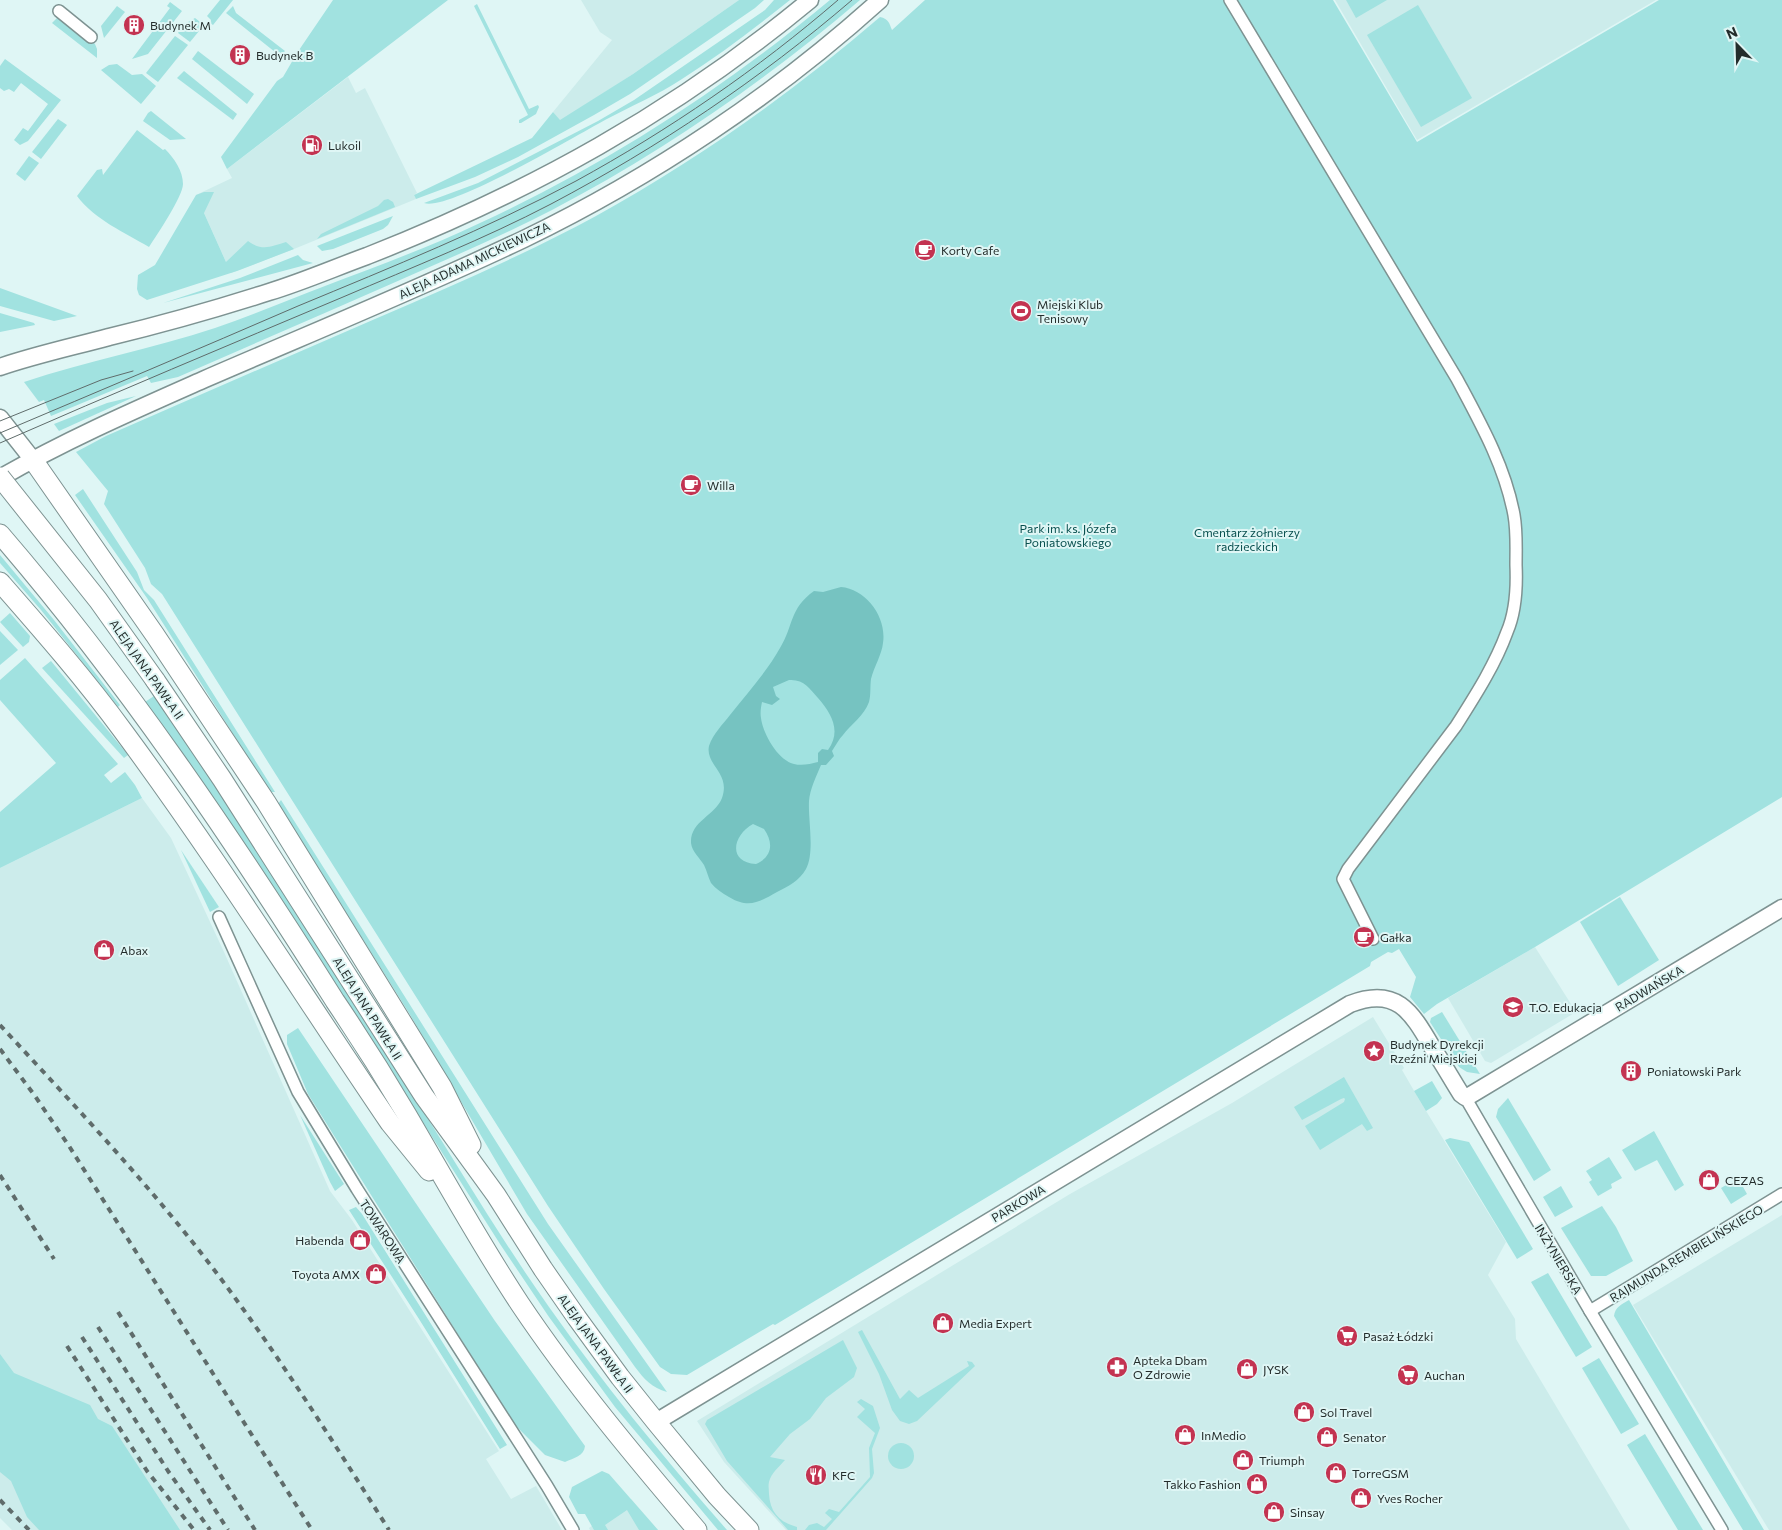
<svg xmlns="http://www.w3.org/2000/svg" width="1782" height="1530" viewBox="0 0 1782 1530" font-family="Commissioner,sans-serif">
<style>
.built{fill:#cceceb}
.green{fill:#a1e2e0}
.water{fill:#76c3c1;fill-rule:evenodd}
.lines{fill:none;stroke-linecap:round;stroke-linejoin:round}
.street-casing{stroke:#7e9392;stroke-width:14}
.secondary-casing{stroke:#7e9392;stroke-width:19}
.primary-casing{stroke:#7e9392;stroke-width:21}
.street{stroke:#fff;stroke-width:11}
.secondary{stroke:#fff;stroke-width:16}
.primary{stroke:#fff;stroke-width:19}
.tram{stroke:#5f6c6b;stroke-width:1}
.rail{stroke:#5f6c6b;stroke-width:4;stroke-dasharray:6 6;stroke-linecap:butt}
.primary-bridge-casing{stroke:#7e9392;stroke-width:21;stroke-linecap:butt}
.primary-bridge{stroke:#fff;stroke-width:19}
.labels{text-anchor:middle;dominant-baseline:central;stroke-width:4;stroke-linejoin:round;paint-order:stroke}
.poi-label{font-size:12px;fill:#242d2c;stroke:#dff6f5;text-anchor:start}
.street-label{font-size:12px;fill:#242d2c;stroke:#dff6f5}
.park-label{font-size:12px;fill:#064e4d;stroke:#dff6f5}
</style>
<rect width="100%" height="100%" fill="#dff6f5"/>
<!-- built -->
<g class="built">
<path d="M581,0H739L633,74L560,121L553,112L612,40L600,32Z"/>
<path d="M1335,0H1656L1417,140Z"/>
<path d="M348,77L356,93L365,88L417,193L414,195L416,199L294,249L231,273L196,195L232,178L227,169Z"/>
<path d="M142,798L171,838L224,952L330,1191L352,1220L499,1451L486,1459L511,1499L536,1486L562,1530H12L0,1518V868Z"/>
<path d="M1535,947L1576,1012L1491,1063L1485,1061L1448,998Z"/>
<path d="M1373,1017L1404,1068L1402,1070L1420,1101L1506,1242L1488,1275L1515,1319L1516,1339L1630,1530H786L724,1462L697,1421L1070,1194L1232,1103Z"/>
<path d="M1782,1215V1530H1769L1633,1305Z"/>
<path d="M631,1499L658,1530H590L589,1528Z"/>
</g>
<!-- green -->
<g class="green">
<path d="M220,0H233L213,25L210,23L211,20L207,16Z"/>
<path d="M333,0H448L227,169L221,157L277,81L283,77L297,53Z"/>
<path d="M739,0H764L755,8L630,94L594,115L518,157L475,177L416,199L414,195L532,138L553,112L560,120L633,74Z"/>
<path d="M774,0H790C755,28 720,55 682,79C658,95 631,106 605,120C577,135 448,212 424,203L478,183L598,121L634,100L765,10Z"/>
<path d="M830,0H860C765,81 663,152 552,210C500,237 445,260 391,284C320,315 249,346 178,377L151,383L147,376L51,416L44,400L39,402L24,382C86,361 152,349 215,328C252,315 289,300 325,286C377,266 430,247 480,223C606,165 723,89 830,0Z"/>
<path d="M925,0H1333L1417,142L1659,0H1782V797L1535,947L1437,1004L1424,1014L1410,997L1416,977L1399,949L1392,953L1388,952L1371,962L1370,966L775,1325L773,1324L687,1375L671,1374L660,1367L604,1289L548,1206L162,594L151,584L145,568L104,504L108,491L76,452L106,436C195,397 285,358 375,319C449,287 524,255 596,216C697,160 792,93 880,17C889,19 889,23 892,30Z"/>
<path d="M1346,0H1387L1356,18Z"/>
<path d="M170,2L182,11L148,54L132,59L170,8L167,6Z"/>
<path d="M477,4L529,109L538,105L539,107L536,114L521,123H519V120L528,115L474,6Z"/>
<path d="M1418,5L1472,98L1421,127L1367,35Z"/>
<path d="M117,6L125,12L104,38L101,26Z"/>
<path d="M233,6L236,13L285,51L280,56L226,13Z"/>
<path d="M58,17L95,44L97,49V58L52,23Z"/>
<path d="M195,18L204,25L190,42L178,33L183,25Z"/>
<path d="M175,36L188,45L158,82L146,73Z"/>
<path d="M198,51L254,94L247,104L192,59Z"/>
<path d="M5,59L61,100L28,141L20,145L14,140L23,128L28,131L48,104L21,83L14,92L9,89L4,91L0,88V66Z"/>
<path d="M117,64L132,75L142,74L156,86L141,104L101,70L109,65Z"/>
<path d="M184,71L237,114L233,120L177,78Z"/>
<path d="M151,111L186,139L170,140L143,121L148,113Z"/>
<path d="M58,119L67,125L41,159L32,152Z"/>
<path d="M137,130L163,150L165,149C174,158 183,171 183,184C183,196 157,235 149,247C125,233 94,219 77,196L97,170L102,169L103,175Z"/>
<path d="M29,156L39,163L25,181L16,174Z"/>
<path d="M204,192H214L204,213L226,262L248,241C262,251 270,247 286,242L294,249L237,271L147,300L139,295L137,289L138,275L155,265L196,195Z"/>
<path d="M388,199L393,202L395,207L317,239L321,234L378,206L384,200Z"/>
<path d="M393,216L388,225L383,229L333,249L322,251L317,246Z"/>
<path d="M298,255L303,260L313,263L163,303L240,278Z"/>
<path d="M0,288L77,316L54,321L0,306Z"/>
<path d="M0,313L34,323L35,325L0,332Z"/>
<path d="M136,396L59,431L54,424L107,403Z"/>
<path d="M83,489L137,572L144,590L154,600L275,792H271L268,789L147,598L75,495Z"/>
<path d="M0,555L54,620L120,705L118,707L41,610L0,563Z"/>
<path d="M10,613L30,636L29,642L23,647L0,622Z"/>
<path d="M0,631L18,650L0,665Z"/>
<path d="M25,658L118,764L104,775L111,783L125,772L135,785L142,798L0,868V812L56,763L0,700V680Z"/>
<path d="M51,661L128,755L124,758L42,668Z"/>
<path d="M154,696C247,829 333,968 420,1106C462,1173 503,1242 549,1307C604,1385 664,1458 727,1530H718L615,1407L549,1317L500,1244L351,1009L145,702Z"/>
<path d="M281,800L548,1224L667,1392C652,1388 644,1379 635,1367L527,1214L409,1013L278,804Z"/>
<path d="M181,850L219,907L210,912Z"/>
<path d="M1620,897L1659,960L1618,986L1580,922Z"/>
<path d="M1442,1012L1480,1074L1467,1072L1459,1067L1430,1022L1431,1018Z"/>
<path d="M298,1028L495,1321L585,1446C584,1456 574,1458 565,1462L545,1455L514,1424L308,1094L287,1044V1035Z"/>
<path d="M1344,1077L1373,1128L1367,1131L1362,1124L1320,1150L1305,1126L1344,1102L1345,1099L1344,1098L1341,1099L1302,1120L1294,1107Z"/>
<path d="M1432,1081L1442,1098L1437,1104L1426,1111L1414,1091Z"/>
<path d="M1508,1098L1551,1170L1534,1181L1496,1117L1498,1109Z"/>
<path d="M300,1115L344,1184L335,1191L330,1182Z"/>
<path d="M1654,1131L1684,1185L1675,1191L1657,1160L1635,1171L1622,1150Z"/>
<path d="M1450,1138L1469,1142L1533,1249L1517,1259L1445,1140Z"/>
<path d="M1609,1157L1622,1178L1611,1184L1612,1188L1598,1196L1589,1182L1592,1180L1586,1171Z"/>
<path d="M1738,1178L1747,1194L1731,1204L1721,1188Z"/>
<path d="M1561,1186L1573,1207L1555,1217L1543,1197Z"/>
<path d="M1602,1206L1616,1227L1633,1261L1606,1276H1591L1561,1228Z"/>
<path d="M356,1207L362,1214L507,1445L500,1449L419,1319L349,1210Z"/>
<path d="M1548,1273L1592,1347L1576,1357L1531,1282Z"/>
<path d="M1629,1300L1764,1530H1743L1614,1316C1615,1307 1622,1304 1629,1300Z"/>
<path d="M862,1330L900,1399L909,1390L918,1398L969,1366L967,1361L972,1362L975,1366L917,1421L909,1424L900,1421L892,1410L879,1374L858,1332Z"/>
<path d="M843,1340L857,1368L854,1377L826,1398L810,1419L790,1434L770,1457L785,1460C779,1467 771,1473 769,1482C768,1486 769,1490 769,1494C770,1512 779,1522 797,1527V1530H788L727,1461L705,1424L707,1420Z"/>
<path d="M0,1354L14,1373L90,1405L98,1419L112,1426L180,1530H39L27,1517L11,1481L0,1472Z"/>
<path d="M1599,1358L1639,1424L1621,1434L1582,1368Z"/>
<path d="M861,1399L873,1406L880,1428L872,1449L874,1473L872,1478L826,1530H805L809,1525L817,1523L824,1527L832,1519L825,1513L829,1509L839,1512L870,1477L869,1448L875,1433L857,1417L865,1409L857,1402Z"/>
<path d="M1645,1434L1703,1530H1678L1627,1445Z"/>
<circle cx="901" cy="1456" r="13"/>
<path d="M602,1471L609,1474L658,1530H639L627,1510L605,1525L608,1530H594L585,1514H578L569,1497L572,1487Z"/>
</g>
<!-- water -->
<path class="water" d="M841,587C866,589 887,617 883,643C882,654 874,667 871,679C870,686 871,695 869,702C864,716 851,724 843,735C839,739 836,745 832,751L834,756L826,765H821C816,777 810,789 809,801C808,820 815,852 806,869C799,881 789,886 777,892C759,902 749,909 729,897C722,893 716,889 711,883C708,877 707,871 704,865C700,858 692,852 691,843C690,821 715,816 722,798C731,773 705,765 709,746C713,734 723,724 730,715C747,693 766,673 780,648C794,625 789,609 814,591L823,592ZM789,680C804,679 809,688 818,698C831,713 842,731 828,750L822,749L818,753V762C810,764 802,766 794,764C778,760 763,734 761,718C760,713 761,707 762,702L772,705L780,699L776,696L773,687ZM753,824L764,829C774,843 772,857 756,864C727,862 733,835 753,824Z"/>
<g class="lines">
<!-- street casing -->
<g class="street-casing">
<g id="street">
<path d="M1230,0L1457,379C1480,422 1505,466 1514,515C1517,532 1516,548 1516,565C1517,587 1516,611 1507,632C1495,665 1475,696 1456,726L1348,869L1343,879L1373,939"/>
<path d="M59,11L91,37"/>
<path d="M219,917L298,1092L357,1189L547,1486L573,1530"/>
<path d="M1465,1097L1590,1311L1722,1530"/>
<path d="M1590,1311L1782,1194"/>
</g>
</g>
<!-- secondary casing -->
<g class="secondary-casing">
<g id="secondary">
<path d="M0,367C35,355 72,347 109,337C163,324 216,309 269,292C302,282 334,268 367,256C530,192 675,112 810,0"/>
<path d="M0,418L33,460"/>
<path d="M0,478C66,440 135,410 205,379C311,333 419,289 524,239C652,177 775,95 880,0"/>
<path d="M656,1422L1350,1004C1396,986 1411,1011 1432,1047C1442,1062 1451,1078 1461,1094L1465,1097L1469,1096L1782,908"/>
</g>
</g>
<!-- primary casing -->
<g class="primary-casing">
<g id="primary">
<path d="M33,460L155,635L266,802L442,1087L471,1145"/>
<path d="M0,534C125,679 233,839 335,1001C360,1038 384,1076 407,1115C444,1178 479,1242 520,1304C573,1383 635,1457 697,1530"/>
<path d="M0,582C42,630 85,679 123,731C217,858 301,992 390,1123L429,1171"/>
<path d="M155,680L222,779L424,1096L496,1195L543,1269L577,1318L620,1377L656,1422L717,1496L749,1530"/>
</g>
</g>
<!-- street -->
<use href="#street" class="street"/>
<!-- secondary -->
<use href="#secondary" class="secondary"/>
<!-- primary -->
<use href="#primary" class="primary"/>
<!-- tram -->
<g class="tram">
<path d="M0,421L101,380L133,371"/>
<path d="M0,433C99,391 199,349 298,306C392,267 486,229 576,181C669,130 758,69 838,0"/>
<path d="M0,443C114,393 229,345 343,297C413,267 484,239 551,204C659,147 760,79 852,0"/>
</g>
<!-- rail -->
<g class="rail">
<path d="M0,1025C73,1104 146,1181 212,1267C276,1351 332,1440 389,1530"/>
<path d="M0,1049L35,1096L69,1146L312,1530"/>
<path d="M0,1175L54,1259"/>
<path d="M118,1312L255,1530"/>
<path d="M98,1327L228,1530"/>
<path d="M82,1337L168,1471L210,1530"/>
<path d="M67,1346L147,1471L194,1530"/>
<path d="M0,1500L29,1530"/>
</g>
<!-- primary-bridge casing -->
<g class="primary-bridge-casing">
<path id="primary-bridge" d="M0,477L98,600L155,680"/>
</g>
<!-- primary-bridge -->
<use href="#primary-bridge" class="primary-bridge"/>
</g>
<!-- icons -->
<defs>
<g id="building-disc" transform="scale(1.125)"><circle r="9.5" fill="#c33351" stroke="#dff6f5"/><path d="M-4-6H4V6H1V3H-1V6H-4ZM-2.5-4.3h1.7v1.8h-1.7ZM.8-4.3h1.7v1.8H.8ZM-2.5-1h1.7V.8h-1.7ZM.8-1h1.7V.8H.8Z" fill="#fff"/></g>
<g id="fuel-disc" transform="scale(1.125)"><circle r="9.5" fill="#c33351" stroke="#dff6f5"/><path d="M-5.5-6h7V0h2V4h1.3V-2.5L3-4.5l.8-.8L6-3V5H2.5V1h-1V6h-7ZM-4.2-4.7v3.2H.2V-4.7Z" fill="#fff"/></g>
<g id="cafe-disc" transform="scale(1.125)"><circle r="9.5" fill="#c33351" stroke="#dff6f5"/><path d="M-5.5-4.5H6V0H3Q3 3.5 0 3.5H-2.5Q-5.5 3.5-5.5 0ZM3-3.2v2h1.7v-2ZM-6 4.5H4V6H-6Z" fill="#fff"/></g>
<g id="stadium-disc" transform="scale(1.125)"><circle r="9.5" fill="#c33351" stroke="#dff6f5"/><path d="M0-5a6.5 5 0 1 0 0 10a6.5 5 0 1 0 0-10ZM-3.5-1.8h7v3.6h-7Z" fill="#fff"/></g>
<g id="shop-disc" transform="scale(1.125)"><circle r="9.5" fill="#c33351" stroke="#dff6f5"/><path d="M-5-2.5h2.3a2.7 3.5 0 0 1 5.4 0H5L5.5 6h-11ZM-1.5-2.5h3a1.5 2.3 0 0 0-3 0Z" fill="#fff"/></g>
<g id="school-disc" transform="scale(1.125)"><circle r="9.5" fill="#c33351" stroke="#dff6f5"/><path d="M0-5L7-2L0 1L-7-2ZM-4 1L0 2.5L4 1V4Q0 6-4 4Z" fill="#fff"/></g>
<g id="sight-disc" transform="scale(1.125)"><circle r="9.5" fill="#c33351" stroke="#dff6f5"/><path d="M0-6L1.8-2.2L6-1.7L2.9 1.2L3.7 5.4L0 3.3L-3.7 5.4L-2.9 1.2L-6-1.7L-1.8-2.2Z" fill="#fff"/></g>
<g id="supermarket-disc" transform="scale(1.125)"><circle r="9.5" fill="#c33351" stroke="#dff6f5"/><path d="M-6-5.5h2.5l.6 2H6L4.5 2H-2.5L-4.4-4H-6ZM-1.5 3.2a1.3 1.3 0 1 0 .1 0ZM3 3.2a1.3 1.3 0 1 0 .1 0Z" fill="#fff"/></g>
<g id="pharmacy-disc" transform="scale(1.125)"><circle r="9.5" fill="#c33351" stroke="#dff6f5"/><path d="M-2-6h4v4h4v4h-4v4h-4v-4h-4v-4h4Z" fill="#fff"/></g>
<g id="restaurant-disc" transform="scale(1.125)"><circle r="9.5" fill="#c33351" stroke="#dff6f5"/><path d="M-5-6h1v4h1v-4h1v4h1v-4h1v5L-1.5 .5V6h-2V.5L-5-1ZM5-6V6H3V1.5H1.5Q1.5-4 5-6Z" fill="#fff"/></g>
</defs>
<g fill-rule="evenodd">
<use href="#building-disc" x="134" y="25"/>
<use href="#building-disc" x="240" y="55"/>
<use href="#fuel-disc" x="312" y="145"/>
<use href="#cafe-disc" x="925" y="250"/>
<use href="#stadium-disc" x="1021" y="311"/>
<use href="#cafe-disc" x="691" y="485"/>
<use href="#cafe-disc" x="1364" y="937"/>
<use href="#shop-disc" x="104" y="950"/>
<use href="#school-disc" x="1513" y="1007"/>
<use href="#sight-disc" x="1374" y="1051"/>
<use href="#building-disc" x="1631" y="1071"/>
<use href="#shop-disc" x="1709" y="1180"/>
<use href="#shop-disc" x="360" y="1240"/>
<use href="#shop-disc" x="376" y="1274"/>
<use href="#shop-disc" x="943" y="1323"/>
<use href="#supermarket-disc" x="1347" y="1336"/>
<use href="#pharmacy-disc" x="1117" y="1367"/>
<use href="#shop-disc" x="1247" y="1369"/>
<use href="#supermarket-disc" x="1408" y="1375"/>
<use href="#shop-disc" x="1304" y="1412"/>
<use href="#shop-disc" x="1185" y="1435"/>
<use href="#shop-disc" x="1327" y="1437"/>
<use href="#shop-disc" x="1243" y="1460"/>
<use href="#shop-disc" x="1336" y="1473"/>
<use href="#restaurant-disc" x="816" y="1475"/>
<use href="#shop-disc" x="1257" y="1484"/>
<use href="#shop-disc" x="1361" y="1498"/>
<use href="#shop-disc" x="1274" y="1512"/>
</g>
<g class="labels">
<!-- poi labels -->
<g class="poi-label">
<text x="150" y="25">Budynek M</text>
<text x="256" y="55">Budynek B</text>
<text x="328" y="145">Lukoil</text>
<text x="941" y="250">Korty Cafe</text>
<text x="1037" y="304">Miejski Klub<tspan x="1037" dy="14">Tenisowy</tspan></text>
<text x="707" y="485">Willa</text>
<text x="1380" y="937">Gałka</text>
<text x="120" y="950">Abax</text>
<text x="1529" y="1007">T.O. Edukacja</text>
<text x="1390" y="1044">Budynek Dyrekcji<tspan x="1390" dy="14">Rzeźni Miejskiej</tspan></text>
<text x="1647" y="1071">Poniatowski Park</text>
<text x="1725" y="1180">CEZAS</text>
<text x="344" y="1240" text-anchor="end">Habenda</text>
<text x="360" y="1274" text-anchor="end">Toyota AMX</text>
<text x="959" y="1323">Media Expert</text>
<text x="1363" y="1336">Pasaż Łódzki</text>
<text x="1133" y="1360">Apteka Dbam<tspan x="1133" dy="14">O Zdrowie</tspan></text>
<text x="1263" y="1369">JYSK</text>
<text x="1424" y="1375">Auchan</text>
<text x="1320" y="1412">Sol Travel</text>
<text x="1201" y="1435">InMedio</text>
<text x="1343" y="1437">Senator</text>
<text x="1259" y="1460">Triumph</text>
<text x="1352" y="1473">TorreGSM</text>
<text x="832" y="1475">KFC</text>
<text x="1241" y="1484" text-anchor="end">Takko Fashion</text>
<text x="1377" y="1498">Yves Rocher</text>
<text x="1290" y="1512">Sinsay</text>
</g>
<!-- street labels -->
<g class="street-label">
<text transform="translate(474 260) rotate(-25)">ALEJA ADAMA MICKIEWICZA</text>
<text transform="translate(147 669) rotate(55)">ALEJA JANA PAWŁA II</text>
<text transform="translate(1649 988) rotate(-31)">RADWAŃSKA</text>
<text transform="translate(368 1008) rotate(58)">ALEJA JANA PAWŁA II</text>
<text transform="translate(1018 1203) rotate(-31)">PARKOWA</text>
<text transform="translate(383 1231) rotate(57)">TOWAROWA</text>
<text transform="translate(1686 1253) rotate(-31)">RAJMUNDA REMBIELIŃSKIEGO</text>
<text transform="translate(1559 1259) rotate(59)">INŻYNIERSKA</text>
<text transform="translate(596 1343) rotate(54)">ALEJA JANA PAWŁA II</text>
</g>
<!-- park labels -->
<g class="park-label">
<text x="1068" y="528">Park im. ks. Józefa<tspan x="1068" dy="14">Poniatowskiego</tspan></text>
<text x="1247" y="532">Cmentarz żołnierzy<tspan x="1247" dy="14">radzieckich</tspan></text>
</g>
</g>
<!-- north arrow -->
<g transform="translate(1737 45) rotate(337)" stroke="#dff6f5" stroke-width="4" paint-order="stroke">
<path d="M0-4L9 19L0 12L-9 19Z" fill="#242d2c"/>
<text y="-8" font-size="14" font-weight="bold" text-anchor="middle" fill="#242d2c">N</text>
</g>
</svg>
